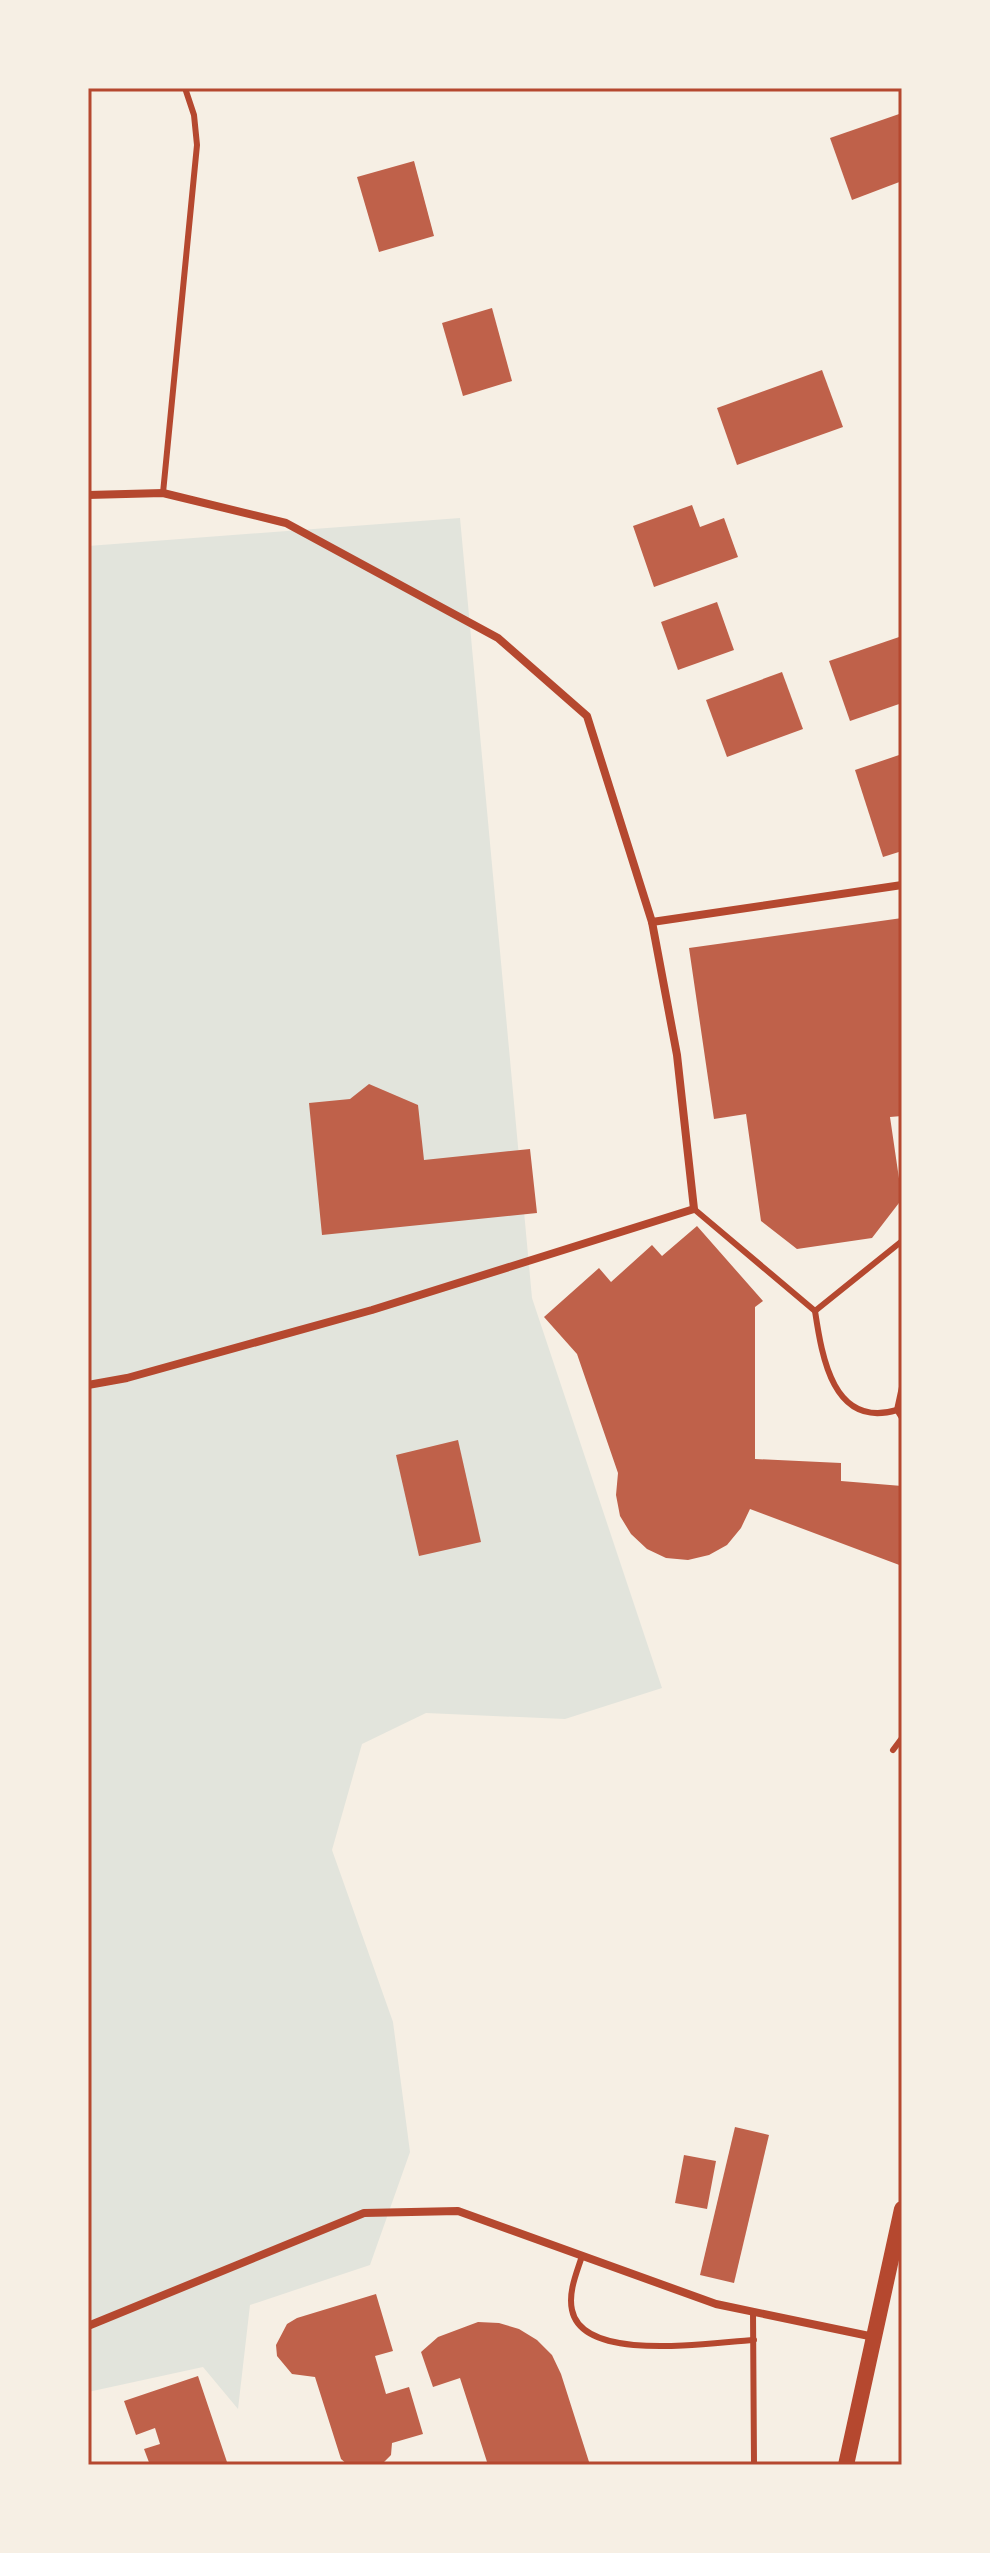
<svg xmlns="http://www.w3.org/2000/svg" width="990" height="2553" viewBox="0 0 990 2553" font-family="Roboto,sans-serif">
<style>
.green{fill:#e2e4dc}
.building{fill:#bf614a}
.lines{fill:none;stroke-linecap:round;stroke-linejoin:round}
.service{stroke:#b5482f;stroke-width:6}
.minor{stroke:#b5482f;stroke-width:8}
.secondary{stroke:#b5482f;stroke-width:16}
.neatline{fill:none;stroke:#b5482f;stroke-width:3}
</style>
<rect width="100%" height="100%" fill="#f6efe4"/>
<!-- green -->
<path class="green" d="M460,518L532,1298L662,1688L565,1719L426,1713L362,1744L332,1850L393,2022L410,2152L370,2265L250,2305L238,2409L203,2367L88,2392V546Z"/>
<!-- building -->
<g class="building">
<path d="M902,113V181L852,200L830,138Z"/>
<path d="M414,161L434,236L379,252L357,177Z"/>
<path d="M492,308L512,381L463,396L442,323Z"/>
<path d="M822,370L843,427L737,465L717,408Z"/>
<path d="M692,505L700,527L724,518L738,557L654,587L633,526Z"/>
<path d="M717,602L734,650L678,670L661,622Z"/>
<path d="M902,636V703L850,721L829,661Z"/>
<path d="M782,672L803,729L727,757L706,700Z"/>
<path d="M902,754V851L883,857L855,770Z"/>
<path d="M902,918V1116L890,1117L902,1199L872,1238L797,1249L761,1221L746,1114L714,1119L689,948Z"/>
<path d="M369,1084L418,1105L424,1160L530,1149L537,1213L322,1235L309,1103L350,1099Z"/>
<path d="M697,1226L763,1301L755,1307V1459L841,1463V1481L902,1486V1566L750,1509L741,1528L727,1545L709,1555L688,1560L666,1558L647,1549L631,1534L620,1516L616,1495L618,1473L577,1354L544,1317L599,1268L611,1282L652,1245L662,1256Z"/>
<path d="M458,1440L481,1542L419,1556L396,1455Z"/>
<path d="M735,2127L769,2135L734,2283L700,2275Z"/>
<path d="M684,2155L716,2161L707,2209L675,2203Z"/>
<path d="M376,2294L393,2351L375,2356L386,2394L409,2387L423,2434L392,2443L391,2455L382,2464L348,2465L341,2459L315,2377L292,2374L277,2356L276,2345L287,2324L297,2318Z"/>
<path d="M478,2322L499,2323L519,2329L537,2340L552,2355L561,2374L590,2465H488L460,2378L433,2387L421,2352L438,2337Z"/>
<path d="M198,2376L228,2465H150L144,2449L160,2444L155,2428L136,2435L124,2401Z"/>
</g>
<g class="lines">
<!-- service -->
<g class="service">
<path d="M163,493L197,145L194,115L185,88"/>
<path d="M694,1209L815,1311C822,1357 833,1429 897,1410L902,1418"/>
<path d="M815,1311L902,1241"/>
<path d="M897,1410L902,1387"/>
<path d="M893,1750L902,1738"/>
<path d="M582,2256C577,2272 568,2292 572,2310C583,2364 712,2342 754,2340"/>
<path d="M753,2312L754,2465"/>
</g>
<!-- minor -->
<g class="minor">
<path d="M88,495L163,493L286,523L498,638L587,716L652,922L677,1055L694,1209L372,1310L127,1378L88,1385"/>
<path d="M652,922L902,885"/>
<path d="M88,2326L364,2213L458,2211L716,2304L874,2337"/>
</g>
<!-- secondary -->
<path class="secondary" d="M846,2465L902,2209"/>
</g>
<!-- border -->
<rect width="990" height="2553" fill="none" stroke="#f6efe4" stroke-width="180"/>
<rect x="90" y="90" width="810" height="2373" class="neatline"/>
</svg>
